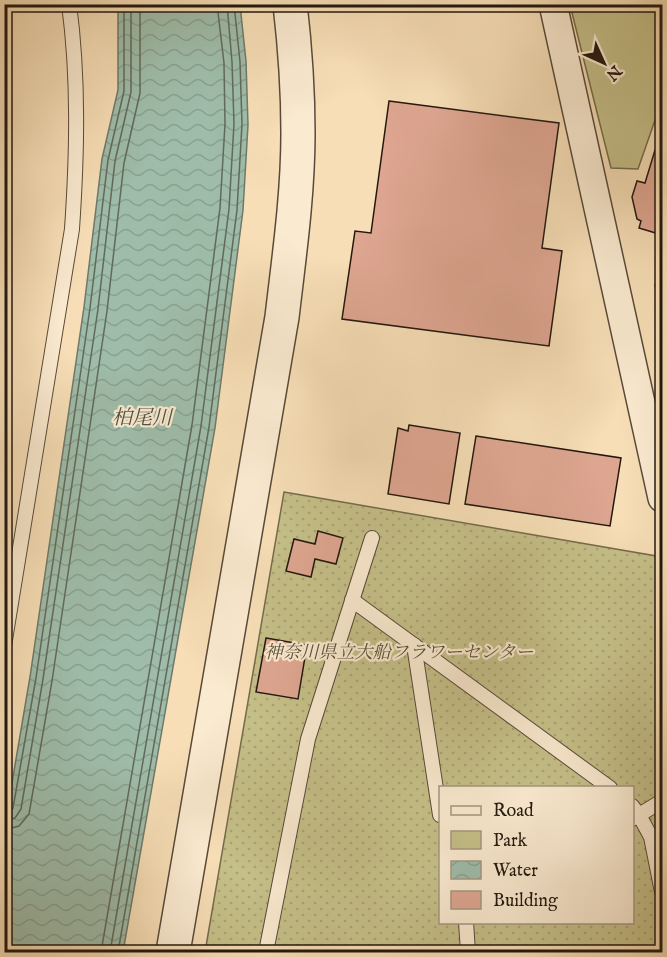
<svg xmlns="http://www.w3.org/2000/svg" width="667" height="957" viewBox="0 0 667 957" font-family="'IM FELL English','Noto Serif JP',serif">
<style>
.grass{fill:url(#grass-dots);stroke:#746c4c;stroke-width:1.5;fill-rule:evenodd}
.park{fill:#c5bf88;stroke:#746c4c;stroke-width:1.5}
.water{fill:url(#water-waves);stroke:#6d7a6b;stroke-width:1.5}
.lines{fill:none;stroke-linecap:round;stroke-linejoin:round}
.shore{stroke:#606a5c;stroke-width:1.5}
.building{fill:#dea691;stroke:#23180f;stroke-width:1.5}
.service-casing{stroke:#584a39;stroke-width:16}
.minor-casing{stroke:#584a39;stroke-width:30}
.tertiary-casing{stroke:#584a39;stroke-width:36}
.service{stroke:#faead0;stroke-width:14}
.minor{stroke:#faead0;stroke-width:27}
.tertiary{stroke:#faead0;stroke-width:33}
.labels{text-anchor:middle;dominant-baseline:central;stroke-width:4.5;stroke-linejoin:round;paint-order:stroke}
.park-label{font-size:18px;font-style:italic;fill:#5c5239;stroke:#faead0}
.water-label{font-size:20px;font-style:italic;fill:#4e5145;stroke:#faead0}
</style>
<defs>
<pattern id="grass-dots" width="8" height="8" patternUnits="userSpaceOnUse" patternTransform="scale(1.5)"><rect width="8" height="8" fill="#c5bf88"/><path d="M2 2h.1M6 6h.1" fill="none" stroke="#a9a374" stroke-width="1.8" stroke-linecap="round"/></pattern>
<pattern id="water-waves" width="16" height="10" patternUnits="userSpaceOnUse" patternTransform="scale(1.5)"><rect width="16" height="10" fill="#9ebca9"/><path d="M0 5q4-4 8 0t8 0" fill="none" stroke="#88a190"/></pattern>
</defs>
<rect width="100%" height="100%" fill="#f7deb6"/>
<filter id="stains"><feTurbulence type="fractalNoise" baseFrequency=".00333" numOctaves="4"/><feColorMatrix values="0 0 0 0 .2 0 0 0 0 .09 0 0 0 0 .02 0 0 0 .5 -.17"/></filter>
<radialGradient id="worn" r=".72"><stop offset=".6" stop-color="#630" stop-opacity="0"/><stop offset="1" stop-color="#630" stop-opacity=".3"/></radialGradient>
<!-- grass -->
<path class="grass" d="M284,492L662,557V952H205ZM440,788H632V922H440Z"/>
<!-- park -->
<path class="park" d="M570,5H662V100L638,169L611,168Z"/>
<!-- water -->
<path class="water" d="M118,5H240L246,61L248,125L243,210L215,428L123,952H5V824L30,677L84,307L102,159L118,90Z"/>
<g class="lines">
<!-- shore -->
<g class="shore">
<path d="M4,813L10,812L13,808L36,678L90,308L108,160L124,91V4"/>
<path d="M4,821L15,818L21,809L43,679L98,309L115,161L131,92V4"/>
<path d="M4,830L19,826L29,814L52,681L107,311L124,163L140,93V4"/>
<path d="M101,952L192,425L220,208L225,124L224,63L217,4"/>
<path d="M110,952L201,426L229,209L234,124L232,62L227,4"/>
<path d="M118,952L209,427L237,210L242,124L240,62L234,4"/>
</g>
</g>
<!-- building -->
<g class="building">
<path d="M389,101L559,123L542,248L562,251L549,346L342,319L355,231L371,233Z"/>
<path d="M662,127V229L659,234L639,228L641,221L637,219L632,197L637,181L645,183Z"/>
<path d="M662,284V317L655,285Z"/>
<path d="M409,425L460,433L449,504L388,494L398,428L408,431Z"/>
<path d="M476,436L621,458L610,526L465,504Z"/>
<path d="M318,531L343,538L336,564L315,559L311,577L286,571L294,539L315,544Z"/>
<path d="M266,638L307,645L298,699L256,692Z"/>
</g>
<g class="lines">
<!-- service casing -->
<g class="service-casing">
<g id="service">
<path d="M352,600L610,788"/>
<path d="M414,645L440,815"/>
<path d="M4,646L72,229C77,155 79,79 69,4"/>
<path d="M632,806L639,815L662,801"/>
<path d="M632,819L639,815L651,837L662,892"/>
<path d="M466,922L468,952"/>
<path d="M266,952L308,739L372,538"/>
</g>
</g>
<!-- minor casing -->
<g class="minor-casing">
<path id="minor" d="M553,4L662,498"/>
</g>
<!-- tertiary casing -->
<g class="tertiary-casing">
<path id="tertiary" d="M173,952L282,317C289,257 298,195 298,133C298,90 295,47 290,4"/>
</g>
<!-- service -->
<use href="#service" class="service"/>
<!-- minor -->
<use href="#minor" class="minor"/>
<!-- tertiary -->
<use href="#tertiary" class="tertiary"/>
</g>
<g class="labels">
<!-- park labels -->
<g class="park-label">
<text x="399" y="653">神奈川県立大船フラワーセンター</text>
</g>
<!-- water labels -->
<g class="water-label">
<text x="142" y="418">柏尾川</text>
</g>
</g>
<!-- margin -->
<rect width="667" height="957" fill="none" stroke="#f7deb6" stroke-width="24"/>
<rect x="6" y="6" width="655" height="945" fill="none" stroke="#23180f" stroke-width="3"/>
<rect x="12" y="12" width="643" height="933" fill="none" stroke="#23180f" stroke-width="1.5"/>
<!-- legend -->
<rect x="439" y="786" width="195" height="138" fill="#faead0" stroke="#a49683" stroke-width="1.5"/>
<rect x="451" y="806" width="30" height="9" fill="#faead0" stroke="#a49683" stroke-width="1.5"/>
<text x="493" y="816" font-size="18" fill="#23180f">Road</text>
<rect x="451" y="831" width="30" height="18" fill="#c5bf88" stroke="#a49683" stroke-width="1.5"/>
<text x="493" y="846" font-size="18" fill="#23180f">Park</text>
<rect x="451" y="861" width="30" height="18" fill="url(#water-waves)" stroke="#a49683" stroke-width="1.5"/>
<text x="493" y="876" font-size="18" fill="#23180f">Water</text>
<rect x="451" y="891" width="30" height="18" fill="#dea691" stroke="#a49683" stroke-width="1.5"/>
<text x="493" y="906" font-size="18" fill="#23180f">Building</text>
<!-- north arrow -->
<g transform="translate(604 63) rotate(135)" stroke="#faead0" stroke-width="4.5" paint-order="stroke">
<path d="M0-4.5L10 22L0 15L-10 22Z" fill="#23180f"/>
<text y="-9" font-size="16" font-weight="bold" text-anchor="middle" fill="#23180f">N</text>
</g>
<rect width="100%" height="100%" filter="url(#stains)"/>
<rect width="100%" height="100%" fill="url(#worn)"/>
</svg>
